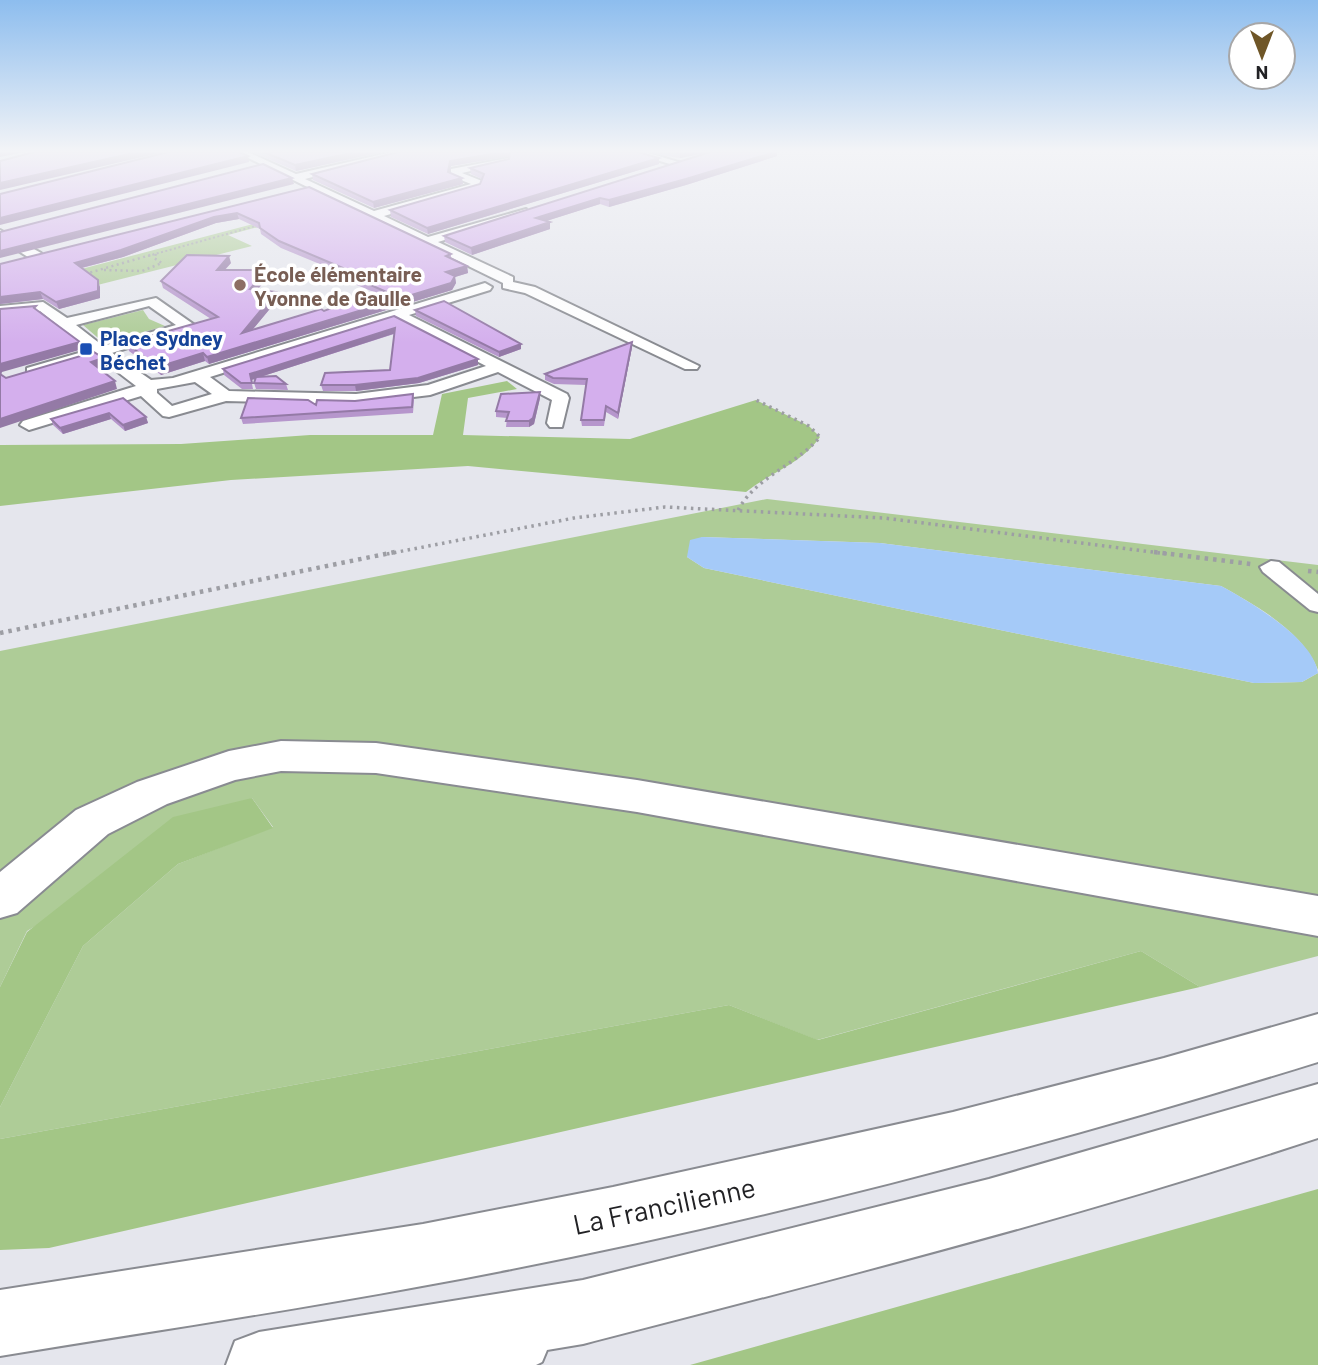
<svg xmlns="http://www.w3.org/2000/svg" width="1318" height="1365" viewBox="0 0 1318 1365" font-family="Barlow,sans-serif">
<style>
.green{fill:#aecc97}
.forest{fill:#a3c686}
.water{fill:#a5caf8}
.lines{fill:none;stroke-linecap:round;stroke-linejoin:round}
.minor-casing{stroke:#898b91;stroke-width:4}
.trunk-casing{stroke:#898b91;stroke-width:4}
.path-far3{stroke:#9d9ea4;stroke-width:2;stroke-dasharray:2 2.5;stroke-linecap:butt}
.path-far2{stroke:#9d9ea4;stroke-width:2.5;stroke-dasharray:2 3.5;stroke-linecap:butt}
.path-far1{stroke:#9d9ea4;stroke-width:3.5;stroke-dasharray:2.5 4.5;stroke-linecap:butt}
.path{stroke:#9d9ea4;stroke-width:4.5;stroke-dasharray:3.5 5;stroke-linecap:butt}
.minor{fill:#fff;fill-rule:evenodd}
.trunk{fill:#fff;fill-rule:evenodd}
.wall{fill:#b696cc}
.shaded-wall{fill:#947aa6}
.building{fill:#d4afed;stroke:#947aa6;stroke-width:2}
.education-dot{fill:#8d6e63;stroke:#fff;stroke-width:2.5}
.transit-dot{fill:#1a4fb4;stroke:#fff;stroke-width:2.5}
.labels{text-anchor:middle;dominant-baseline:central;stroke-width:7;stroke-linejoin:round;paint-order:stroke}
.far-education-label{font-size:21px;font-weight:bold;fill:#785e54;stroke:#fff;text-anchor:start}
.far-transit-label{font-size:21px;font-weight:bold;fill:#164399;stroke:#fff;text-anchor:start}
.near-street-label{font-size:28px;fill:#222225;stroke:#fff}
</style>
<rect width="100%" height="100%" fill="#e5e6ed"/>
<!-- green -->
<g class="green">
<path d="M337,202L315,212L228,235L252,246L46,298L28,283Z"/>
<path d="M143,310L149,319L165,326L104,343L83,325Z"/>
<path d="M767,499L1318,565V670C1303,631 1255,605 1221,586L880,543L702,537L687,557L704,568L1254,683L1302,682L1318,673V956L1200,987L1141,951L817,1040L729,1005L0,1139V1107L83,946L178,864L273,827L252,798L27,931L0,987V651Z"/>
</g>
<!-- forest -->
<g class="forest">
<path d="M507,381L517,389L468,398L463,435L630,439L756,400L809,426L820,437C800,465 771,472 746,492L468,466L231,480L0,506V445L181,444L310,435H433L442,394Z"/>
<path d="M252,798L273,828L178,864L83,946L0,1107V987L27,932L173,817Z"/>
<path d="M1141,951L1200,987L49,1248L0,1250V1139L729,1005L818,1040Z"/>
<path d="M1318,1189V1365H690Z"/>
</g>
<!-- water -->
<path class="water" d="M702,537L880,543L1221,586C1250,602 1313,638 1318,673L1302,682L1254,683L704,568L687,557L690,540Z"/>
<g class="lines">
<!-- minor casing -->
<g class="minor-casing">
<g id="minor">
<path d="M236,152H248L296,174L392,152H408L305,179L374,211L471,184L451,176V169L509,158V162L462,173L482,181L480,188L384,216L428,237L526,209V215L438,242L513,277V282L535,287L699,366L697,369H685L525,293L503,288V283Z"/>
<path d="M630,152H645L685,164L680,167Z"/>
<path d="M0,230L41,253L43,256L31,259L0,239Z"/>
<path d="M485,283L492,287L490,290L409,315L567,394L569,398L562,427H550L547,423L552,400L498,372L430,395L356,404L226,401L169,417L163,416L141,396L29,430L20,425L23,421L136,386L98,357L33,376L27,374V368L89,350L40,311L0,314V306L43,302L67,318L156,298L196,326L112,353L151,380L173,378ZM149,306L176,325L103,346L76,325ZM395,319L486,366L428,385L356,394L229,391L210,377ZM195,382L212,394L172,406L157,393V389Z"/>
<path d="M1271,561L1279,562L1318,594V612L1310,610L1263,572L1260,567Z"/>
</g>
</g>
<!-- trunk casing -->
<g class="trunk-casing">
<g id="trunk">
<path d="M281,741L376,743L637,780L1318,896V936L637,812L376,773L281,771L235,780L167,804L108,834L17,913L0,918V872L76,810L137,782L229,751Z"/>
<path d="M1318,1014V1062C1024,1153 725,1231 422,1286C282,1312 141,1333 0,1356V1290L423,1224L613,1187L953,1112L1164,1058Z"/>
<path d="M1318,1084V1138C1076,1218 830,1280 583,1344L547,1350L542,1362L536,1365H226L235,1341L259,1332L583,1280L989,1179Z"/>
</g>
</g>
<!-- path-far3 -->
<path class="path-far3" d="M148,256L259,225"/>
<!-- path-far2 -->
<g class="path-far2">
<path d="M104,270L142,271L162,263L154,258L156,254"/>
<path d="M85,274L154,254"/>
</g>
<!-- path-far1 -->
<g class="path-far1">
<path d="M738,510C757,476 795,466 820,437L809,426L756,400"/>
<path d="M387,554L574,518L665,507L884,518L1168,554"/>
</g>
<!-- path -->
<g class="path">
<path d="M1154,552L1251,564"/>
<path d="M1308,571L1318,572"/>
<path d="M0,633L395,552"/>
</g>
<!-- minor -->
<use href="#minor" class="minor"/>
<!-- trunk -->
<use href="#trunk" class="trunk"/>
</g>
<!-- wall -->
<g class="wall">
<path d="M253,152H382L296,171Z"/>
<path d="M398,152H638L659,164L428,234L391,217L390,210L480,184L482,179L471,174L470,168L509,159V156L451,166L450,172L463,184L374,208L313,180L312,174Z"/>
<path d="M642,152H780H777V156L686,185L609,207L600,204L546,221L550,229L472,255L445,242L444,236L709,152L680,158Z"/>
<path d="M309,187L451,254V258L467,266L468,273L455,277L456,283L452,290L209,364L205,361L161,375L129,351L126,343L211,319L163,288L161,281L231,263L225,270L269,277L257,290L278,299L253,329L324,311L376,293L340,278L339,272L281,248L261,234L260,229L239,219L216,223L123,257L82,268L100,287V298L59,309L43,299L0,304V264Z"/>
<path d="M415,310L521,349L499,357L416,316Z"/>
<path d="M394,316L478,365L419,383L356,391H323L321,385L390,370L394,334L260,377L286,384L288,390L256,389L254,383L256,379L251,380L253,389H242L224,375L223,369Z"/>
<path d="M632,342V347L618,419L606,412L604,426H582L581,420L586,385L554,384L545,380V374Z"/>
<path d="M413,394L414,400L413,413L243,424L241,418L316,405Z"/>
<path d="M123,398L146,417L148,423L125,431L111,419L63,434L53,425L51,419Z"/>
<path d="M540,398L534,424L529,427H506L507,418L496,417V411Z"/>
</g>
<!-- shaded-wall -->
<g class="shaded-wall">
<path d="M0,152H25L0,157Z"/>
<path d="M138,152H164L0,190V183Z"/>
<path d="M356,152H382L296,171L295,165Z"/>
<path d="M503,152H510L511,156L451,166L449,177L448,172L450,161Z"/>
<path d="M685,152H711L680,158V153Z"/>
<path d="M769,152H780H777V156L686,185L609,207V200Z"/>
<path d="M248,156L249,162L0,225V218Z"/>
<path d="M659,158V164L428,234L427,228Z"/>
<path d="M292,178L294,184L0,258V251Z"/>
<path d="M462,178L463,184L374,208L373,202Z"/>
<path d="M600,198V204L537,224L536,218Z"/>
<path d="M237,213L239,219L216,223L123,257L77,269L75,263L214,217Z"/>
<path d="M550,222V229L472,255L471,248Z"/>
<path d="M229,256L231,263L219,276L217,270Z"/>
<path d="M467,266L468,273L455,277L456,283L452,290L209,364L207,357L451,283L446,272Z"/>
<path d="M267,270L269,277L251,296L250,289Z"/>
<path d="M98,280L100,287V298L59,309L56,302Z"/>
<path d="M40,292L43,299L0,304V297Z"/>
<path d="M276,292L278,299L244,340L242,333Z"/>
<path d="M395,328L396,333L251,380L253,389L250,374Z"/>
<path d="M80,342L83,349L2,372L0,379V364Z"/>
<path d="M632,342V347L618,419V413Z"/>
<path d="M521,344V349L499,357V352Z"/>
<path d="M203,353L205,361L161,375L158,367Z"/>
<path d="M103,358L105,366L94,370L91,362Z"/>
<path d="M478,359V365L419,383L356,391L355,385Z"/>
<path d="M115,381L117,389L0,428V419Z"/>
<path d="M540,392V398L534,424L529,427V421Z"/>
<path d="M109,413L111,419L63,434L60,428Z"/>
<path d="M146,417L148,423L125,431L123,425Z"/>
</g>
<!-- building -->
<g class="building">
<path d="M34,152H138L0,183V161Z"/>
<path d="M168,152H239L248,156L0,218V194Z"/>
<path d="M264,152H356L295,165Z"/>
<path d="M398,152H503L450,161L448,172L462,178L373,202L312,174Z"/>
<path d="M510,152H638L659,158L427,228L390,210L480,184L484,174L470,168L509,159Z"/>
<path d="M710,152H775L686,179L609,200L600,198L536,218L550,222L471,248L444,236Z"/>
<path d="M263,164L292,178L0,251V232Z"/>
<path d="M309,187L451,254L446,256L467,266L446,272L455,276L451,283L207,357L203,353L158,367L126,343L218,317L161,281L187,255L229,256L217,270H267L250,289L276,292L242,333L321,309L324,311L372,293L391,294L339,271H350L279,241L260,228L259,223L237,213L214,217L121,250L75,263L98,280V291L56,302L40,292L0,297V264Z"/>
<path d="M444,301L521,344L499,352L415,310Z"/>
<path d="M36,306L34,308L80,342L0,364V309Z"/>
<path d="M394,316L478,359L418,378L355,385H321L325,373L390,370L395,328L250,374L252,383H241L223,369Z"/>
<path d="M632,342L618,413L606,406L604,420H581L587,379L553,378L545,374Z"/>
<path d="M94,352L103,358L91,362L115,381L0,419V374L6,378Z"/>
<path d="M276,376L286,384L254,383L256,377Z"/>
<path d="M540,392L533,418L529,421H506L509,412L496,411L501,394Z"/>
<path d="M413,394L412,407L241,418L248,398L308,400L316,405L317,400L355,401Z"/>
<path d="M123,398L146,417L123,425L109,413L60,428L51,419Z"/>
</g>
<!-- sky -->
<linearGradient id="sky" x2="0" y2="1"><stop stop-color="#8dbdee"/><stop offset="0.44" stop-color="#f3f4f7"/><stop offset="1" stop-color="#f3f4f7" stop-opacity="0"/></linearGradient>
<rect width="1318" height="343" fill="url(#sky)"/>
<!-- markers -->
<circle class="education-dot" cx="240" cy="285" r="7"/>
<rect class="transit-dot" x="79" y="342" width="14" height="14" rx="3.5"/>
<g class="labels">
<!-- far-education labels -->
<g class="far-education-label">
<text x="254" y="273">École élémentaire<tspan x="254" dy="24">Yvonne de Gaulle</tspan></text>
</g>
<!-- far-transit labels -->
<g class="far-transit-label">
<text x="100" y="337">Place Sydney<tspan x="100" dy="24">Béchet</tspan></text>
</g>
<!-- near-street labels -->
<g class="near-street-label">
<text transform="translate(664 1205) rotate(-12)">La Francilienne</text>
</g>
</g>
<!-- north arrow -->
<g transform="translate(1262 56) rotate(180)"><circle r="33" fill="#ffffff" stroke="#a7a7a8" stroke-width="2"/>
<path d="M0-5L12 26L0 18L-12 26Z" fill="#6f5627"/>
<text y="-10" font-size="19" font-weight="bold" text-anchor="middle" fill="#222225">N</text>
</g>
</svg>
